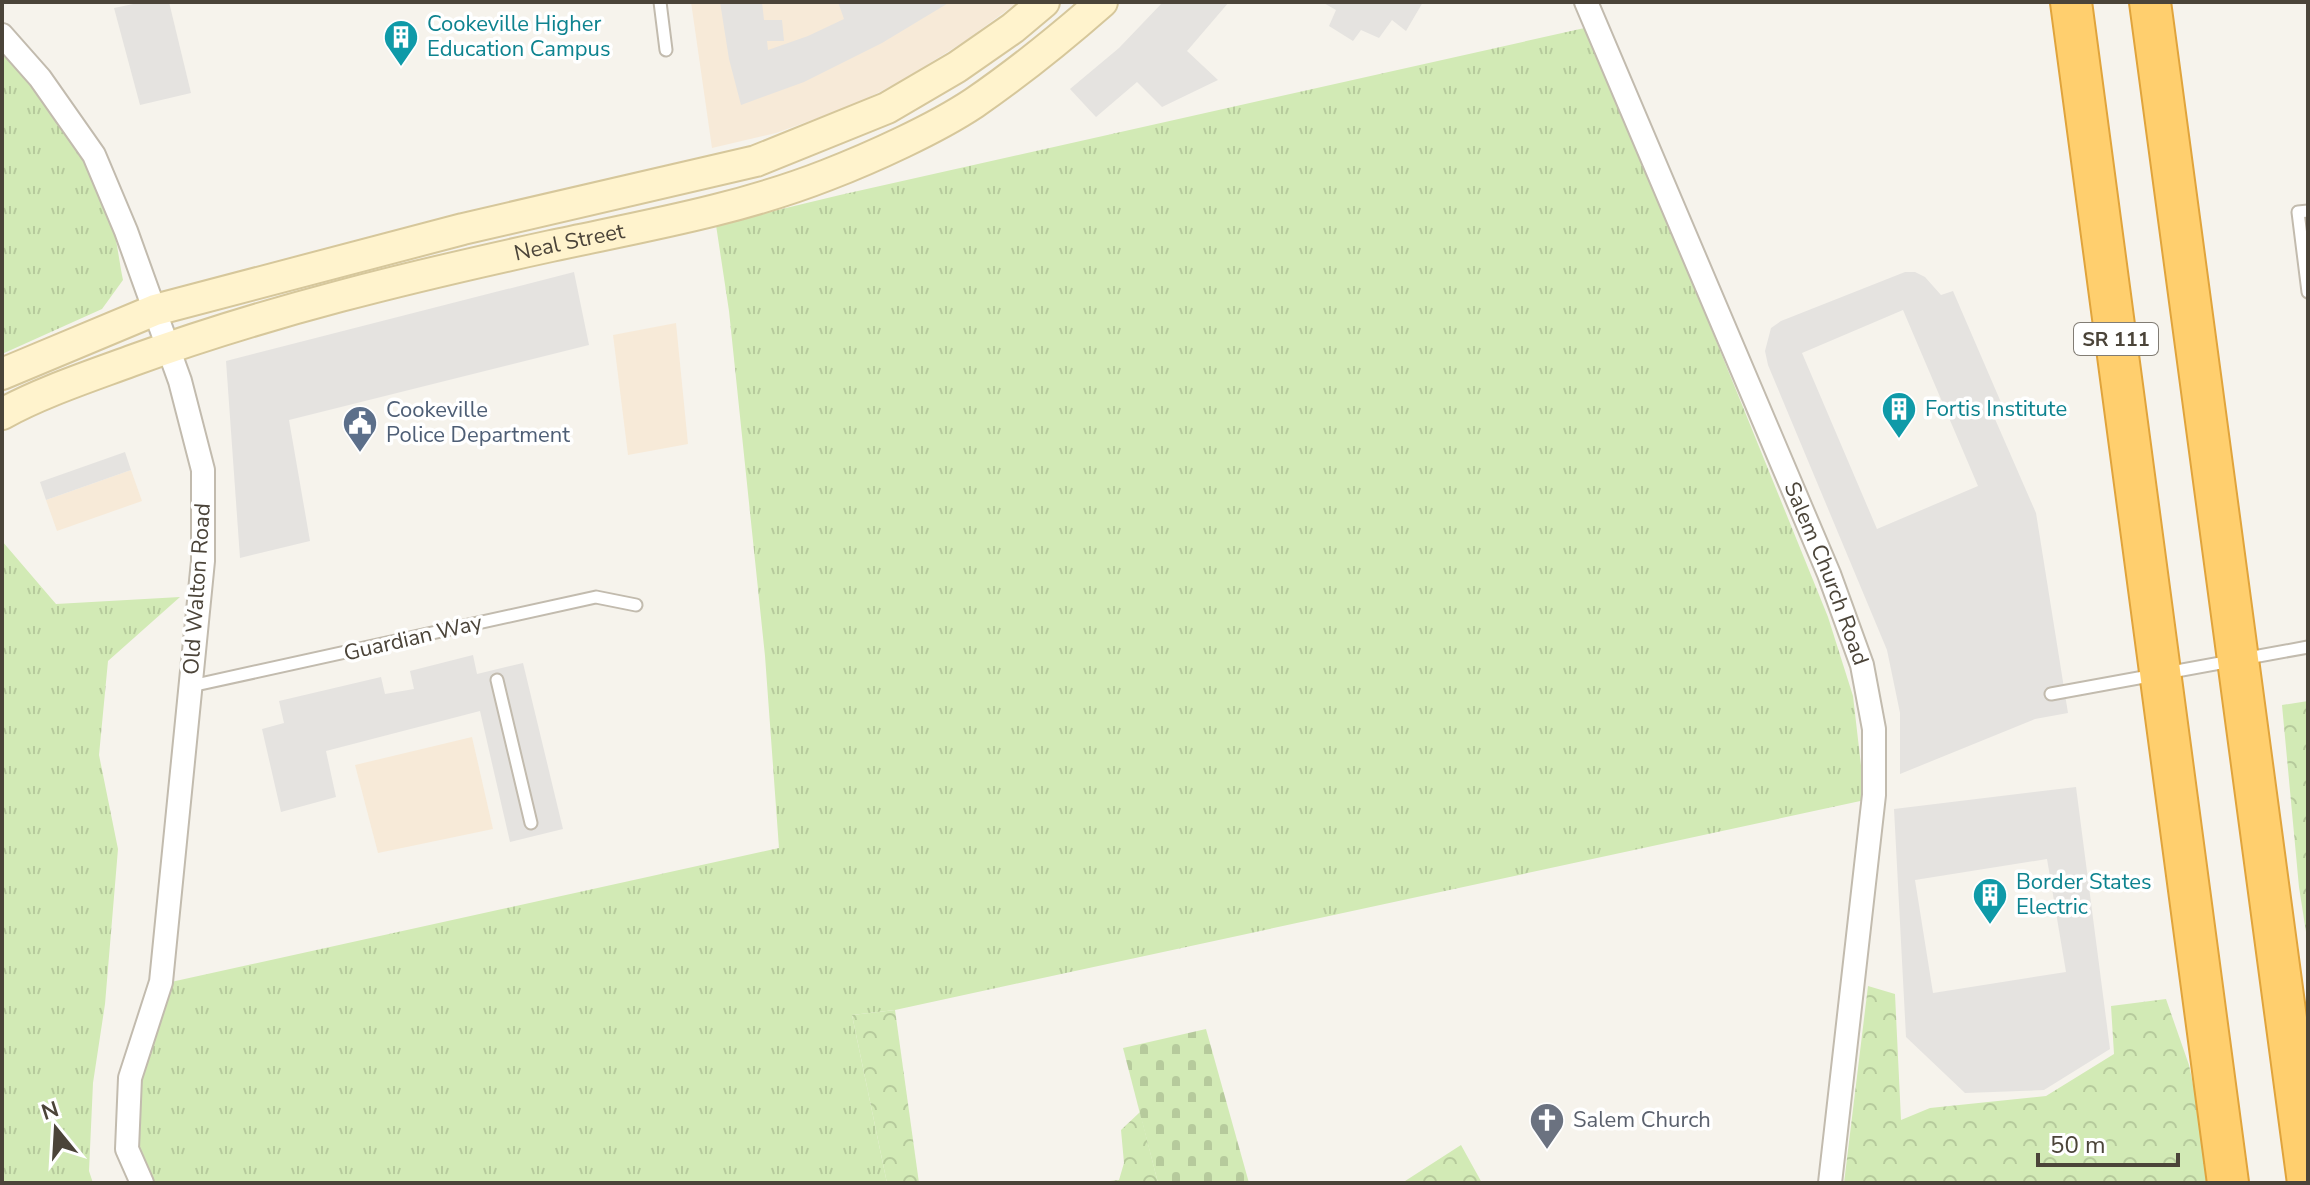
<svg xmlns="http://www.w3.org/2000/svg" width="2310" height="1185" viewBox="0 0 2310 1185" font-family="'Nunito Sans',sans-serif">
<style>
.commercial{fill:#f7ead8}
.grass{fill:url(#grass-tufts)}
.forest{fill:url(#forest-crowns)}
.cemetery{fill:url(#cemetery-stones)}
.parking{fill:#e5e3e0;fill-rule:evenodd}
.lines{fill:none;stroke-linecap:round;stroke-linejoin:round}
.lane-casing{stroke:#c2bbae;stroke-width:15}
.street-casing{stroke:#c2bbae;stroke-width:26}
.secondary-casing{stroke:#d6c79b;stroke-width:34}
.highway-casing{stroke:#e0a43c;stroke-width:44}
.lane{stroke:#fff;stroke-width:11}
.street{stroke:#fff;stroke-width:22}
.secondary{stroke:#fff3cd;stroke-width:30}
.highway{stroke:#ffcf6e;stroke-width:40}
.labels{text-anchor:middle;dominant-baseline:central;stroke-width:7;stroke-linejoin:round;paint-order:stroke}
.shield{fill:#fff;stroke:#817c74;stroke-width:2}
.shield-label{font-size:20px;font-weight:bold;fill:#4b4439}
.culture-label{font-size:22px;fill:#0d838f;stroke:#fff;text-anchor:start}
.street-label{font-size:22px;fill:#4b4439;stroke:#fff}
.service-label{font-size:22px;fill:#4e5e75;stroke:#fff;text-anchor:start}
.worship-label{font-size:22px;fill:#5b616d;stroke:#fff;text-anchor:start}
</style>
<defs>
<pattern id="grass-tufts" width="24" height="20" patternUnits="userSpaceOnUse" patternTransform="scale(2)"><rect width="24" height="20" fill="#d2eab5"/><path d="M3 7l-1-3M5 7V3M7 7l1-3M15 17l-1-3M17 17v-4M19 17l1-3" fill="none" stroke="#b6ca9c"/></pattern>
<pattern id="forest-crowns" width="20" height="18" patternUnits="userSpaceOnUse" patternTransform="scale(2)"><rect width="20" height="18" fill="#d2eab5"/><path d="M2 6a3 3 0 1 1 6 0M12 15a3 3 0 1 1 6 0" fill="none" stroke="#b6ca9c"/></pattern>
<pattern id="cemetery-stones" width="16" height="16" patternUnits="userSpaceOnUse" patternTransform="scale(2)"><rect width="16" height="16" fill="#d2eab5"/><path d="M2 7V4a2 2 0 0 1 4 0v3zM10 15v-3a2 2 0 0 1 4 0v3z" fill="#b6ca9c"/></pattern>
</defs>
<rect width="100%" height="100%" fill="#f6f3ec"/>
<!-- commercial -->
<g class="commercial">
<path d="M691,2H1018L965,41L901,81L854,105L776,133L712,148Z"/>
<path d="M676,323L688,444L628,455L613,335Z"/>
<path d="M131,470L142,501L57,531L46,500Z"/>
<path d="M472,737L493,829L378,853L355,765Z"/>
</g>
<!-- grass -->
<g class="grass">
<path d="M1589,27L1828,617L1853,696L1865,800L895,1010L852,1015L887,1183H154L136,1147L138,1079L171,982L779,848L765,656L729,311L716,225L840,195Z"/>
<path d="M2,47C45,100 89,154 111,220C117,239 119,261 123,280L102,309L2,354Z"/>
<path d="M2,541L56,604L180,597L108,661L99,755L118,849L105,1004L93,1083L89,1171L93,1183H2Z"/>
</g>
<!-- forest -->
<g class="forest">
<path d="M2308,701V945L2299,887L2282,705Z"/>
<path d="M1868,986L1895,994L1901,1120L1930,1108L2046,1096L2114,1054L2111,1006L2166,999L2189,1065L2201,1123L2209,1183H1844Z"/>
<path d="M895,1010L919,1183H887L852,1015Z"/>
<path d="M1140,1112L1158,1183H1091L1119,1180L1124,1163L1121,1130Z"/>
<path d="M1461,1145L1482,1183H1398H1402Z"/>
</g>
<!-- cemetery -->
<path class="cemetery" d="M1206,1029L1249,1183H1158L1123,1048Z"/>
<!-- parking -->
<g class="parking">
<path d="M143,2H169L191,93L140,105L114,8Z"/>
<path d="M720,2H762L764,20H782L784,41H767L768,50L808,36L844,19L838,2H950L882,43L804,82L741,105L729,59Z"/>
<path d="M1163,2H1229L1187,51L1218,80L1162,107L1137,82L1096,117L1070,89L1119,48Z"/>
<path d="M1322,2H1423L1406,31L1392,20L1379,38L1361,30L1353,41L1329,26L1336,10Z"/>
<path d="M574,272L589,345L289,420L310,541L240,558L226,361Z"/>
<path d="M1905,272H1915L1925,277L1941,295L1953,291L2006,414L1995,419L2036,513L2068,713L2035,719L1900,774V713L1887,650L1768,365L1765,351L1771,328L1781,321ZM1903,310L1978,486L1877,529L1802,353Z"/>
<path d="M125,452L131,470L46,500L40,482Z"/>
<path d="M473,655L477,674L523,663L563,829L510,842L480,711L326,751L336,797L281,812L262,729L284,723L279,701L381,677L385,694L414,689L410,671Z"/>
<path d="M2076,787L2110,1049L2044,1090L1965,1093L1906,1037L1894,809ZM2047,859L2066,972L1933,993L1915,880Z"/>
</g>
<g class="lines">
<!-- lane casing -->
<g class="lane-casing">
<g id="lane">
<path d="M660,2L666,50"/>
<path d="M2308,211L2298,212L2308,292"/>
<path d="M497,680L531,823"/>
<path d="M191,686L596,597L636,605"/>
<path d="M2051,694L2308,647"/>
</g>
</g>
<!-- street casing -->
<g class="street-casing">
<g id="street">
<path id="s1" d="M1586,2L1829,574L1862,665L1874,729V795L1830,1183"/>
<path d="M2,35L40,78L94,155L126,231L180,381L203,470V561L161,982L130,1078L127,1149L142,1183"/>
</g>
</g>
<!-- secondary casing -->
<g class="secondary-casing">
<g id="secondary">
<path d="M2,374L155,310L463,229L756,161L887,108L957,67L1013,28L1044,2"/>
<path id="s2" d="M2,414C42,392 88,377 131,361C268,311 409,277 551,246C644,226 738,210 827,175C871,158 935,129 974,103C1019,72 1061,38 1102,2"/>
</g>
</g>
<!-- highway casing -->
<g class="highway-casing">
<g id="highway">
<path d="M2071,2L2228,1183"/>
<path d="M2150,2L2308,1183"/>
</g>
</g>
<!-- lane -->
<use href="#lane" class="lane"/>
<!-- street -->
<use href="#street" class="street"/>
<!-- secondary -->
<use href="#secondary" class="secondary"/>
<!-- highway -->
<use href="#highway" class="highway"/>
</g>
<!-- icons -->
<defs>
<g id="building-pin" transform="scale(1.8)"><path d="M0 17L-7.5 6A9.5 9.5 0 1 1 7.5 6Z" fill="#0f9aa8" stroke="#fff"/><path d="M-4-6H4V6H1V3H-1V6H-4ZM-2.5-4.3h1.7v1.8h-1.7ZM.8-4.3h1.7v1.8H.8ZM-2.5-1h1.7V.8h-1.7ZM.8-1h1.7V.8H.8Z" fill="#fff"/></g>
<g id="civic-pin" transform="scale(1.8)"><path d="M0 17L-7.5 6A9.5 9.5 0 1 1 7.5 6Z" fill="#5c6f8a" stroke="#fff"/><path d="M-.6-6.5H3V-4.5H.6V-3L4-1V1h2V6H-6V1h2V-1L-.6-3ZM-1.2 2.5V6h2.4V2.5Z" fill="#fff"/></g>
<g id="church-pin" transform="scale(1.8)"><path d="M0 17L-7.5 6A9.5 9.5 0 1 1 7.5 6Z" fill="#6b7280" stroke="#fff"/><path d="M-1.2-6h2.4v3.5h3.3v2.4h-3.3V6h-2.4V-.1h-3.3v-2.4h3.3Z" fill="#fff"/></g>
</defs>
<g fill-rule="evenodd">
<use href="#building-pin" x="401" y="37"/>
<use href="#building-pin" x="1899" y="409"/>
<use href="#civic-pin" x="360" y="423"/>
<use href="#building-pin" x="1990" y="895"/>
<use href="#church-pin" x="1547" y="1120"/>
</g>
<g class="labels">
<!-- shield labels -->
<rect class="shield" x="2074" y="323" width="84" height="32" rx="6"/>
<g class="shield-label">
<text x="2116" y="339">SR 111</text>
</g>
<!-- culture labels -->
<g class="culture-label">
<text x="427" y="24">Cookeville Higher<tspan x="427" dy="25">Education Campus</tspan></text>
<text x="1925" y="409">Fortis Institute</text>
<text x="2016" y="882">Border States<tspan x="2016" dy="25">Electric</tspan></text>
</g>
<!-- street labels -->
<g class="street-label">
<text stroke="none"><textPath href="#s2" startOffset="594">Neal Street</textPath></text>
<text stroke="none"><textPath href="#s1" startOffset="620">Salem Church Road</textPath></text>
<text transform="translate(197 589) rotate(-86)">Old Walton Road</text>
<text transform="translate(413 638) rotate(-13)">Guardian Way</text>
</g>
<!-- service labels -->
<g class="service-label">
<text x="386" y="410">Cookeville<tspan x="386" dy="25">Police Department</tspan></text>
</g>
<!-- worship labels -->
<g class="worship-label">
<text x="1573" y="1120">Salem Church</text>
</g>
</g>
<!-- border -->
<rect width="2310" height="1185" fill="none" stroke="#4b4439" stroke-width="8"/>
<!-- north arrow -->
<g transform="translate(56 1129) rotate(342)" stroke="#ffffff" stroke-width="6" paint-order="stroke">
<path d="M0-6L14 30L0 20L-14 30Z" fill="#4b4439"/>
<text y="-12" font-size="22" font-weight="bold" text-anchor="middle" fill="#4b4439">N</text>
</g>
<!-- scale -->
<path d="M2038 1153v12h140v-12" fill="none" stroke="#4b4439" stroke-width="4"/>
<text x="2050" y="1153" font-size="24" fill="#4b4439" stroke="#ffffff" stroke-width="6" paint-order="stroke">50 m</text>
</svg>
